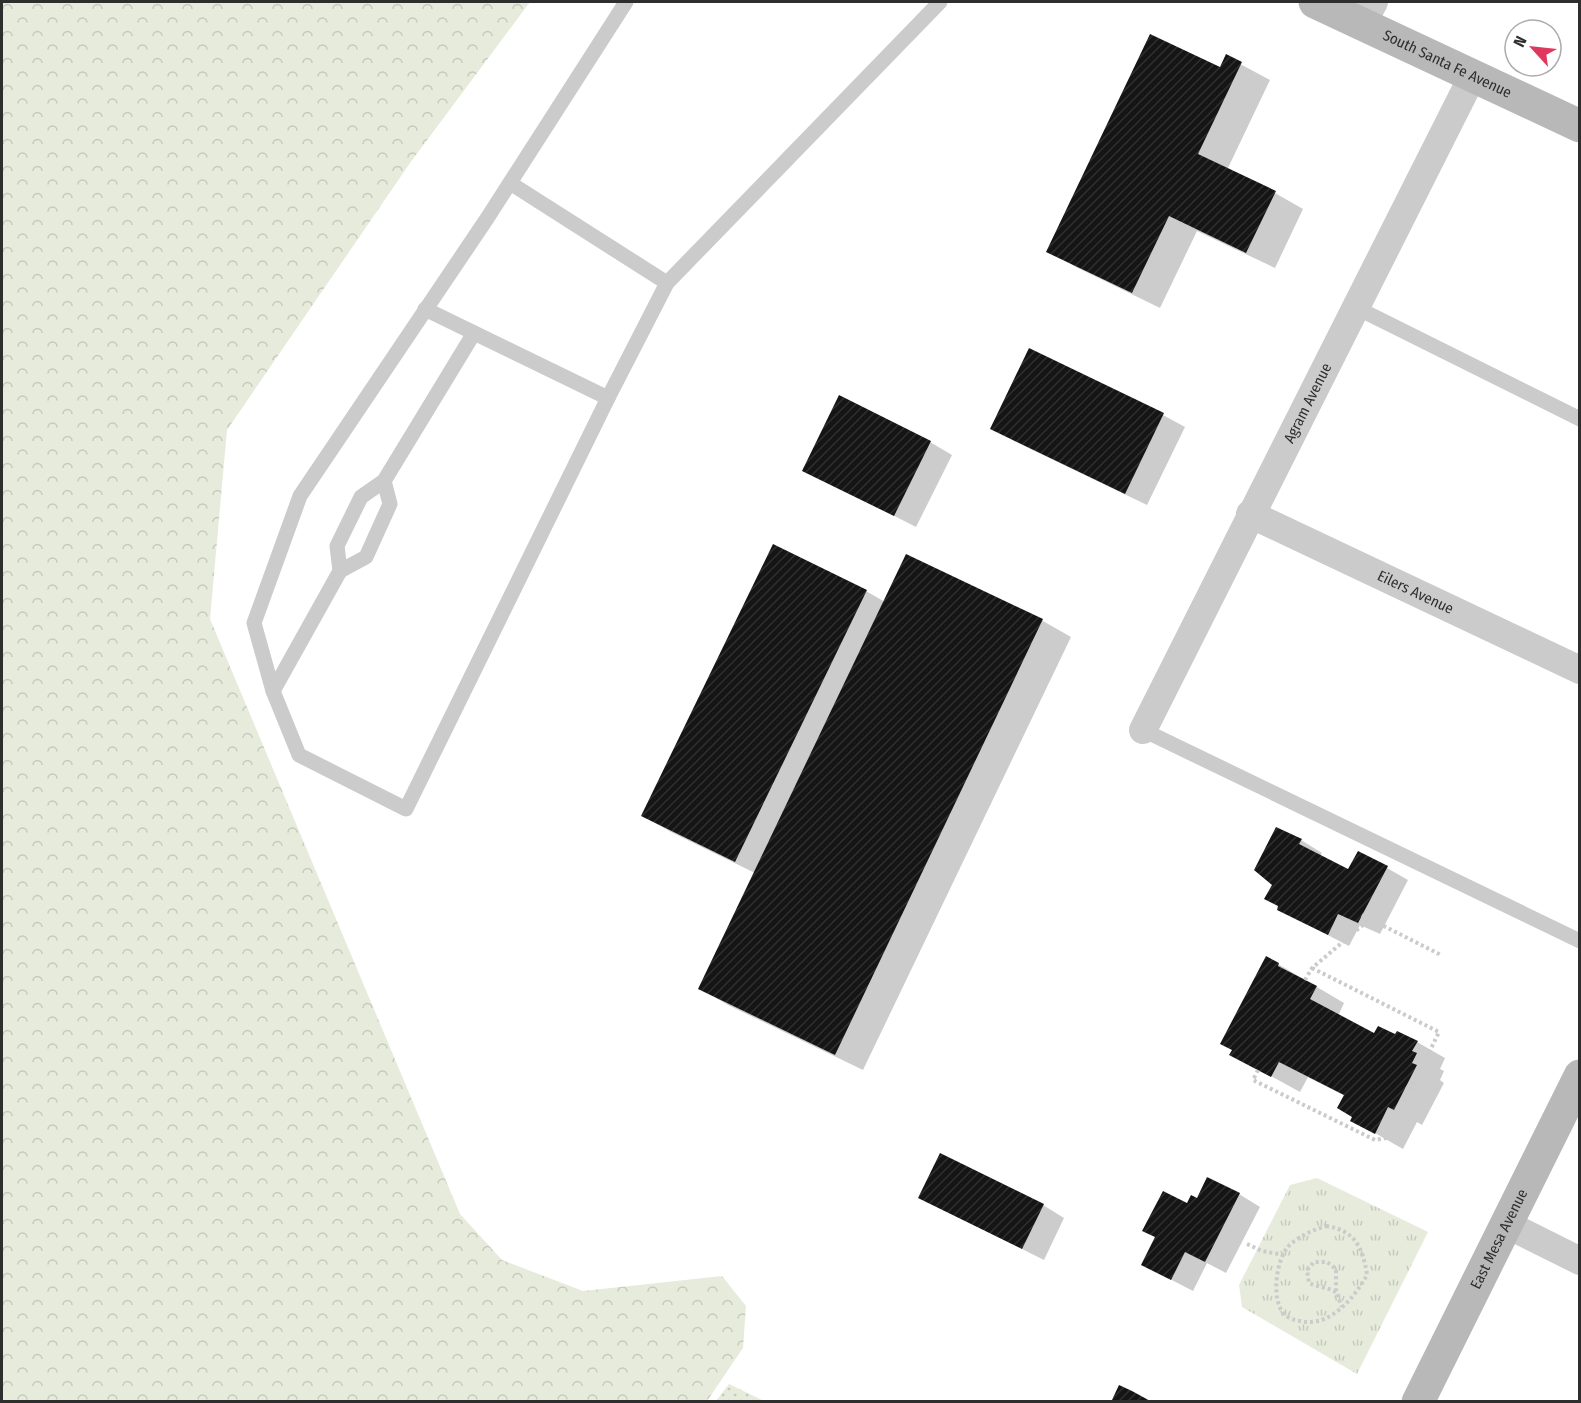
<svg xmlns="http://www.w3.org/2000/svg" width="1581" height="1403" viewBox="0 0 1581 1403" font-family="'Fira Sans Condensed',sans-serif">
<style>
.grass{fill:url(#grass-dots)}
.forest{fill:url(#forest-crowns)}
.park{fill:url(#park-tufts)}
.shadow{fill:#0003}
.building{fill:url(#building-hatch)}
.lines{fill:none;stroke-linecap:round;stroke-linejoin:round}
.path{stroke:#cbcbcb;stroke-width:4;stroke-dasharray:3 3;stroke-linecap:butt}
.lane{stroke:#cbcbcb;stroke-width:15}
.street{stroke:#cbcbcb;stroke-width:28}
.secondary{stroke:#b8b8b8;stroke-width:33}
.labels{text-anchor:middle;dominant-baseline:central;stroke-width:6;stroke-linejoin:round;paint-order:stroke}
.street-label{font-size:15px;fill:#2e2e2e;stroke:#fff}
</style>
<defs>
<pattern id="grass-dots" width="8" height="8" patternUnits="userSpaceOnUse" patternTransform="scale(1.5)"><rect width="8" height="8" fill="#e7ebdc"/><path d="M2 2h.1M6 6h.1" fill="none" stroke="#c6cabd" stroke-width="1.8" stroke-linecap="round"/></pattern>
<pattern id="forest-crowns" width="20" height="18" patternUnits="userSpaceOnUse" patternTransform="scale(1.5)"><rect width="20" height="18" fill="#e7ebdc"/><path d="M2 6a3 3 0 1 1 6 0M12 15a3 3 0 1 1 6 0" fill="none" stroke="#c6cabd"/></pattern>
<pattern id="park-tufts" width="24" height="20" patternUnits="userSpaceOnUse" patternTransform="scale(1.5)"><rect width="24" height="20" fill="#e7ebdc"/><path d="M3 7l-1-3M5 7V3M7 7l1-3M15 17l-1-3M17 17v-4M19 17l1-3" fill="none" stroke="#c6cabd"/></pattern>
<pattern id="building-hatch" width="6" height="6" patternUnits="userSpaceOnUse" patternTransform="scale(1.5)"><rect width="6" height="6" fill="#151515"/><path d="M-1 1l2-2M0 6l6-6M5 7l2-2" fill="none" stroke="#2f2f2f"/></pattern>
</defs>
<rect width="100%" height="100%" fill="#fff"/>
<!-- grass -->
<path class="grass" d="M729,1384L764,1401H716Z"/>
<!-- forest -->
<path class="forest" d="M2,2H530L410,163L227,430L210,619L460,1214L502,1260L583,1291L722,1276L746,1306L743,1348L707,1401H2Z"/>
<!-- park -->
<path class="park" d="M1317,1178L1428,1232L1357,1374L1242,1307L1239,1285L1290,1185Z"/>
<!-- shadow -->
<g class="shadow">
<path d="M1227,57L1270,80L1227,170L1275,193L1303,209L1275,268L1197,231L1160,308L1076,267L1048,251L1221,69Z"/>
<path d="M1030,350L1163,415L1185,427L1147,505L1014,441L992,428Z"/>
<path d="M930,442L952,455L916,527L804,470Z"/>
<path d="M907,556L1043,621L1071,637L863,1070L728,1005L699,988L755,873L671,832L643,816L866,591L885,602Z"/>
<path d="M1301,840L1322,853L1320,856L1349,871L1387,868L1408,880L1380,934L1360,925L1349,946L1279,910V906L1266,898Z"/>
<path d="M1278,964L1344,1003L1338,1016L1375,1035L1396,1036L1417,1042L1445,1058L1440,1069L1444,1071L1440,1080L1444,1083L1422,1125L1417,1122L1403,1149L1352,1120L1354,1117L1345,1096L1308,1077L1300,1092L1231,1054Z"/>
<path d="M1239,1194L1260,1207L1226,1273L1207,1263L1193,1291L1164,1276L1188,1205L1197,1200Z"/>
<path d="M920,1198L1043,1205L1064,1218L1044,1260Z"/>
</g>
<!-- building -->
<g class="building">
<path d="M1150,34L1220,67L1226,54L1242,62L1198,154L1276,191L1246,253L1169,216L1132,293L1046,252Z"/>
<path d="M1029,348L1164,413L1125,494L990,429Z"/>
<path d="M839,395L931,441L894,516L802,471Z"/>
<path d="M773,544L867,590L735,862L641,816Z"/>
<path d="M906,554L1043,619L835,1055L698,989Z"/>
<path d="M1276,827L1302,839L1299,844L1348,869L1358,851L1388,866L1358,923L1338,914L1328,935L1277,910L1278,906L1264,899L1272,885L1254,870Z"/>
<path d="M1266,956L1279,963L1278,966L1317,986L1310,999L1374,1033L1378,1026L1395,1034L1397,1031L1418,1041L1412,1051L1417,1053L1412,1063L1417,1065L1394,1110L1388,1107L1375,1134L1350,1121L1352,1117L1337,1108L1344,1095L1279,1062L1271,1077L1229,1055L1232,1050L1220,1044Z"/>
<path d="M940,1153L1044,1204L1022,1249L918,1198Z"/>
<path d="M1207,1177L1240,1193L1205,1262L1185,1252L1171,1280L1141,1265L1155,1237L1142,1231L1163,1191L1187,1203L1191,1195L1197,1198Z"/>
<path d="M1119,1385L1132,1391L1152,1402H1111Z"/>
</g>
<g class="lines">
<!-- path -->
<g class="path">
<path d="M1362,915L1441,955"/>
<path d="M1312,968L1439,1032L1411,1090L1406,1087"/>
<path d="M1305,980L1312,968L1370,919L1386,887"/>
<path d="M1258,1070L1253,1080L1375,1140L1386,1138L1411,1090"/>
<path d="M1326,1226C1355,1230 1363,1248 1367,1275C1354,1298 1330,1328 1300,1321C1294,1320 1288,1318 1284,1314C1271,1300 1276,1262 1287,1248C1296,1237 1313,1230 1326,1226Z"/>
<path d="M1247,1244L1262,1251L1284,1255"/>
<path d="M1336,1292C1327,1287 1318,1287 1309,1283L1307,1270L1314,1262H1327L1336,1269V1292L1342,1307"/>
</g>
<!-- lane -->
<g class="lane">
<path d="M626,2L488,217L300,496L254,623L273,691L299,755L406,809L608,398L667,283L940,2"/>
<path d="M510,183L667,283"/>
<path d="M1355,307L1580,419"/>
<path d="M425,309L608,398"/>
<path d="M384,481L390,504L366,557L340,571L337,546L361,497L384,481L474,333"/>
<path d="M273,691L340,571"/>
<path d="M1143,730L1580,941"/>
</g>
<!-- street -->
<g class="street">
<path d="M1362,24L1374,2"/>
<path id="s1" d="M1250,514L1580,670"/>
<path id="s2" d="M1143,730L1473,75"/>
<path d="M1506,1224L1580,1261"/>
</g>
<!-- secondary -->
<g class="secondary">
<path id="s3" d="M1315,2L1580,126"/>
<path id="s4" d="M1418,1402L1580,1076"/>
</g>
</g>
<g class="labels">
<!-- street labels -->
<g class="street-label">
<text stroke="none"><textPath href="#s3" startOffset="146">South Santa Fe Avenue</textPath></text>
<text stroke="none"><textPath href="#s2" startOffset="366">Agram Avenue</textPath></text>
<text stroke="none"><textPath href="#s1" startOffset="183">Eilers Avenue</textPath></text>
<text stroke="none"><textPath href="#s4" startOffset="182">East Mesa Avenue</textPath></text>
</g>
</g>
<!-- border -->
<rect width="1581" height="1403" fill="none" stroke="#2e2e2e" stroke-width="6"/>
<!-- north arrow -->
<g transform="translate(1533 48) rotate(297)"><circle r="28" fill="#ffffff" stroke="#ababab" stroke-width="1.5"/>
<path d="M0-4.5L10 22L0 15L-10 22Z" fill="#df375d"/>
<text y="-9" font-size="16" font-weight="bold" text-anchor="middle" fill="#2e2e2e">N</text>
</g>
</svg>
